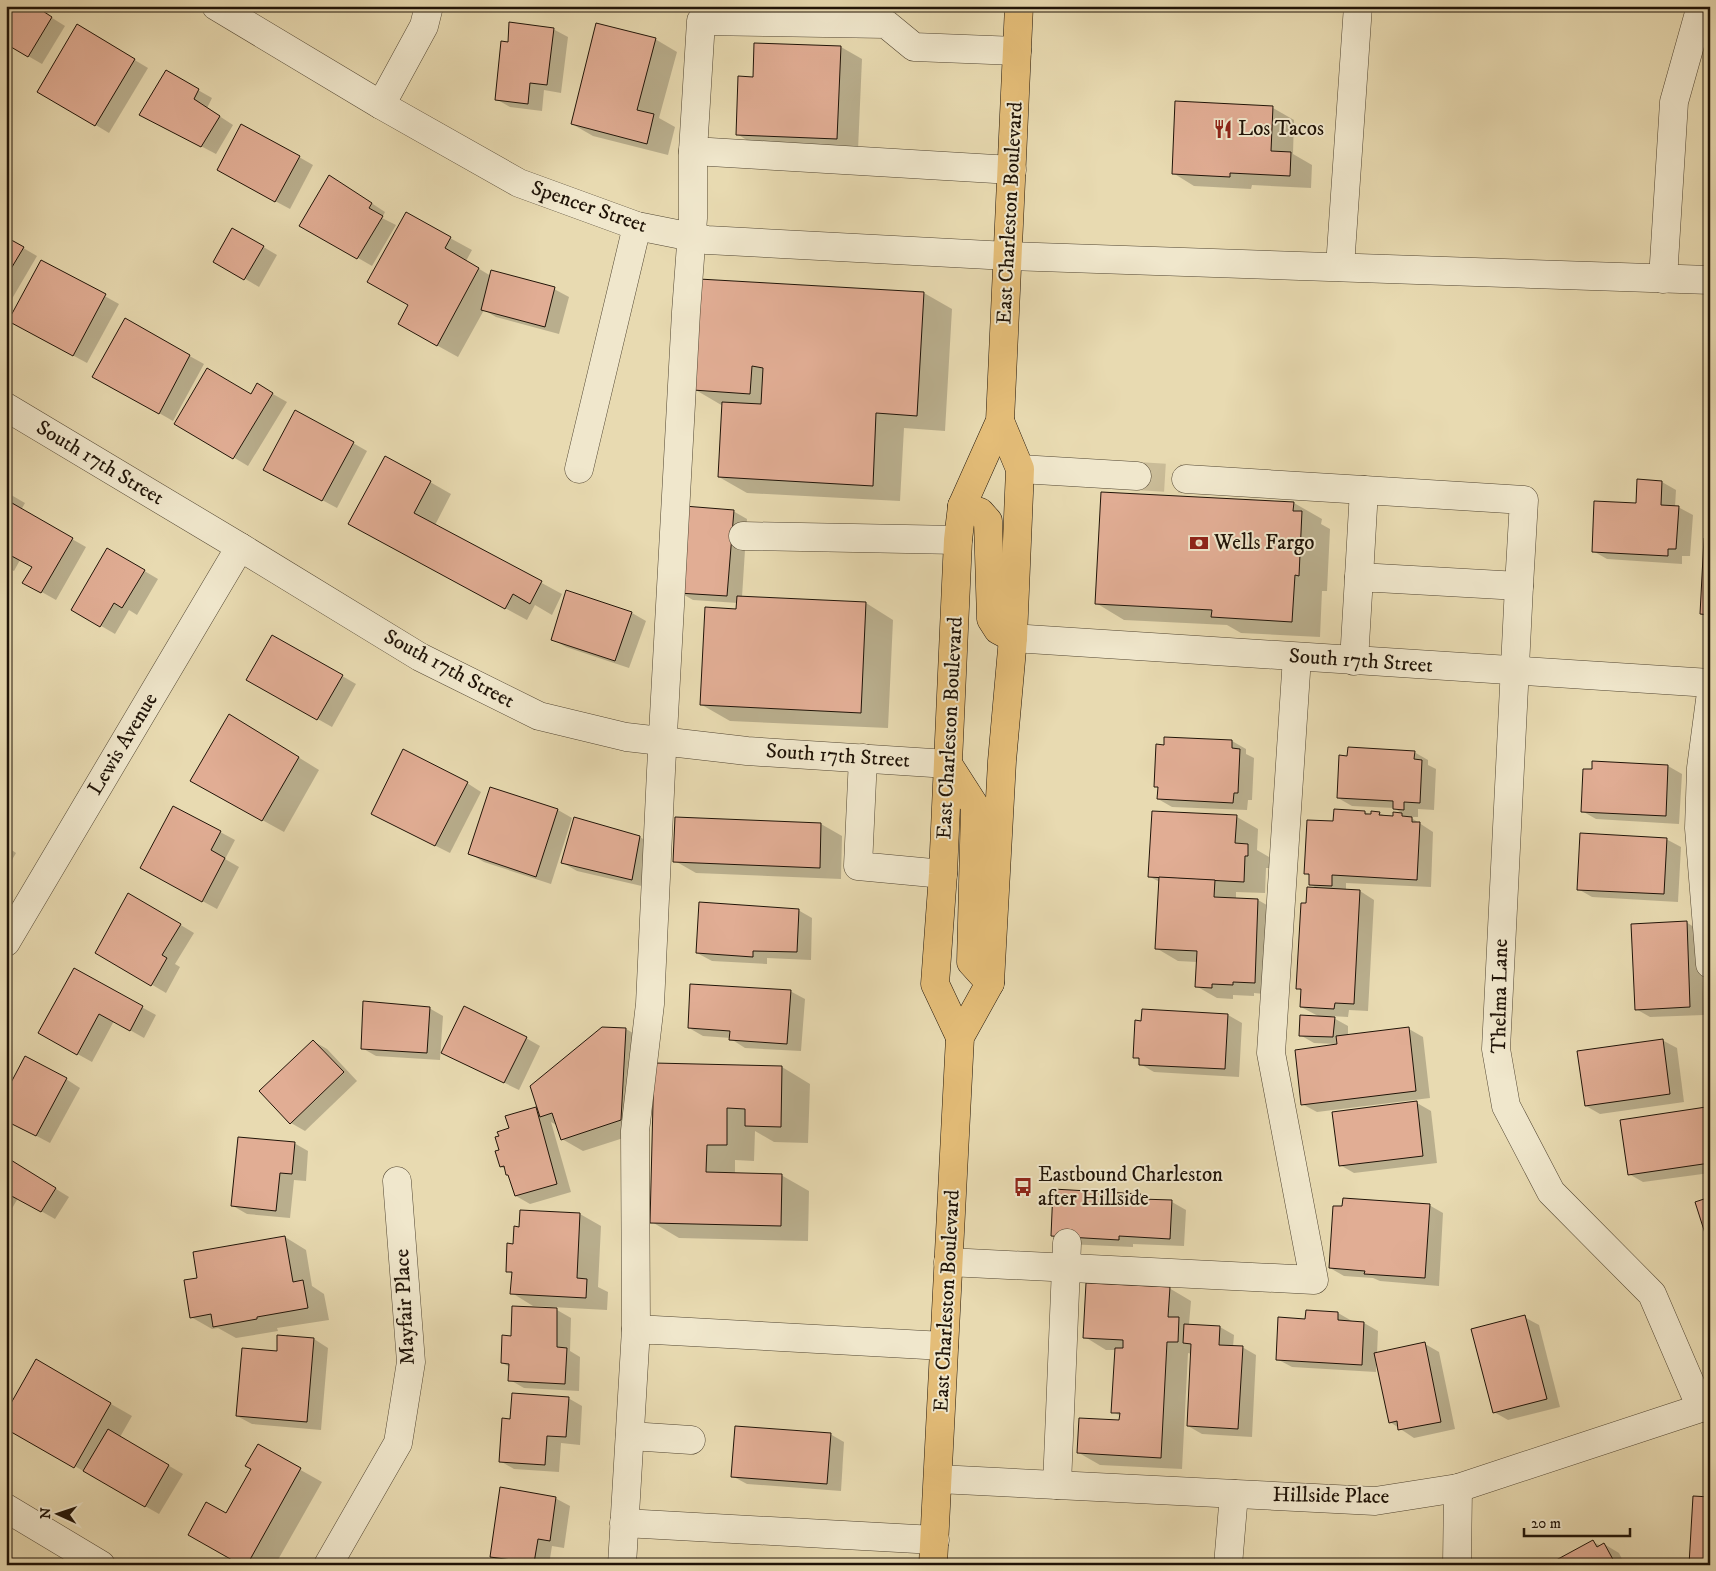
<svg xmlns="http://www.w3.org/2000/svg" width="1716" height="1571" viewBox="0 0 1716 1571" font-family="'IM FELL DW Pica',serif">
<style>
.shadow{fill:#0003}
.building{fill:#e1ad94;stroke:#201408}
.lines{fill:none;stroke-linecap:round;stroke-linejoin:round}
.minor-tunnel{stroke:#cabc98;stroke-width:28;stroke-dasharray:28 14;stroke-linecap:butt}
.minor-casing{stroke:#524632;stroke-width:29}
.major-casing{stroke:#201408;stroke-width:29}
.minor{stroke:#f0e7cc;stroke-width:28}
.major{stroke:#e4bd78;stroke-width:28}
.labels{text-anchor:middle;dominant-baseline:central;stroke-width:4;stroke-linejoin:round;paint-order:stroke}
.poi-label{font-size:21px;fill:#201408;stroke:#f0e7cc;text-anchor:start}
.street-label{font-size:21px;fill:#201408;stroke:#f0e7cc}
</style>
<rect width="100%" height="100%" fill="#e8dab1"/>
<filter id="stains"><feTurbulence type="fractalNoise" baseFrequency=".004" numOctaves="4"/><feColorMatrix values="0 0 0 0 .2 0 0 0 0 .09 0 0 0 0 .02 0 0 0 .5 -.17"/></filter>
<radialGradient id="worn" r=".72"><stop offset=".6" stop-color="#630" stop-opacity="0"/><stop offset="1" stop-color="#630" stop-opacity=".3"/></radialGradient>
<!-- shadow -->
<g class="shadow">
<path d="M33,6L65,26L42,64L28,56Z"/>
<path d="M759,6H855V12Z"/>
<path d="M78,26L148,68L109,133L39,91Z"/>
<path d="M553,29L568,37L561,93L544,90L542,111L510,107L496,99L509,43Z"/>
<path d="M655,39L677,52L659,118L675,127L668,155L593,136L572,124Z"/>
<path d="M841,47L862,59L858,150L758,147L737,134L754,78Z"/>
<path d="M166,72L212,98L207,108L233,125L216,154L155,122Z"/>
<path d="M1177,103L1273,108L1294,120L1293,154L1312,165L1311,188L1252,185L1251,189L1194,186L1173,173Z"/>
<path d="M299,157L313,165L290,209L232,178Z"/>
<path d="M344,185L385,212L382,218L396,225L372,266L301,225Z"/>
<path d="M406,214L472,250L466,261L491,276L554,289L569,297L559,334L496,317L484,310L458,357L420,336L410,305Z"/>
<path d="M233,229L277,255L259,287L215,261Z"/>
<path d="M6,238L37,256L6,309Z"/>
<path d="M41,261L119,304L87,363L24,329Z"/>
<path d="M924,293L952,309L945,431L904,428L900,501L747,493L719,477L723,406L694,389Z"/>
<path d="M125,320L204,364L173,421L94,376Z"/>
<path d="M257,385L287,402L248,466L176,423L251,395Z"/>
<path d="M353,443L367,451L337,508L279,477Z"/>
<path d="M430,482L451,494L435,525L562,594L552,615L535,605L527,620L371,536Z"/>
<path d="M1662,482L1676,490L1675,507H1678L1693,515L1690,556H1682V564L1607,559L1593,551L1637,504Z"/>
<path d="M6,492L25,503L21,510L86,547L56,600L24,582L33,567L20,560L14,571L6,567Z"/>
<path d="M1294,503L1322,519L1321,524L1330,529L1327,591H1322L1320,637L1241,633L1227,625L1124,620L1096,603Z"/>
<path d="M733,511L747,519L742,597L866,603L893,620L888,728L730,721L702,705L737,610L738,603L693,600L679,592Z"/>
<path d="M1710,540V619L1701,614Z"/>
<path d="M107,549L158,579L137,615L129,610L115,634L72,609Z"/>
<path d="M567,592L632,613L646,621L629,668L566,647L552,639Z"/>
<path d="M273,636L356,684L332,727L248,680Z"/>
<path d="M251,728L319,770L284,832L213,793Z"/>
<path d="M1232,741L1246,749V754L1254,758L1252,800H1248L1247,810L1172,807L1158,799L1159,788L1155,786Z"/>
<path d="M1414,752L1428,760V765L1436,769L1434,810L1418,809V817H1410L1433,832L1431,887L1346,883V891H1360L1374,900L1368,1011L1349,1010L1348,1017L1330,1016L1348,1026V1036L1409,1029L1423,1037L1430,1098L1317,1112L1302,1104L1337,1044L1314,1043L1300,1035L1320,1017L1301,1007L1302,991L1297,988L1307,904L1318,889L1310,884V876L1305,873L1334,822L1365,812L1372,816L1379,813L1386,816L1394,817V814H1403L1394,808L1352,806L1338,798Z"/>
<path d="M1668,766L1682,774L1679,824L1596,819L1582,811Z"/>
<path d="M467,783L481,792L450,853L386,821Z"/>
<path d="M491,788L558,810L572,818L551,884L484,862L470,854Z"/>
<path d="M174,807L235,840L225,859L239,867L217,909L156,876Z"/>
<path d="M1237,817L1258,829L1257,850L1269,857V868H1266L1265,893L1236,892V899L1258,900L1279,912L1276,995L1254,993V996L1233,995V999L1217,998L1196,986L1197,962L1178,961L1156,948L1160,882L1150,877Z"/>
<path d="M676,818L821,824L842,836L841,879L696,873L675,861Z"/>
<path d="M575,819L640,837L654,846L646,887L577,871L563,863Z"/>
<path d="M1666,839L1681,847L1678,902L1592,897L1578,889Z"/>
<path d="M6,846L16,853L6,870Z"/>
<path d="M129,894L194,933L175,964L180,967L166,993L97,952Z"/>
<path d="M798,910L812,918L811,960L767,958V964L712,961L697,953Z"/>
<path d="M1686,922L1700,931L1704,1015L1650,1017L1636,1009Z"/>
<path d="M74,970L156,1015L144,1038L114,1021L92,1062L54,1041Z"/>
<path d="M790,991L805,999L801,1051L745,1048L731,1039V1038L703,1036L689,1028Z"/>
<path d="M429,1008L443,1016L440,1060L376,1056L362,1048Z"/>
<path d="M1228,1015L1242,1023L1239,1077L1154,1072L1140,1064V1060L1135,1057L1143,1022Z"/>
<path d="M626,1029L647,1041L642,1132L583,1151L562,1139L558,1126L551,1122L571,1192L530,1204L516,1196L510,1176L507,1175L506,1169L501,1167L500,1151L511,1129L535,1109L539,1111Z"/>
<path d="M526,1038L540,1046L519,1090L443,1053Z"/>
<path d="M1662,1040L1677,1048L1684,1102L1600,1114L1586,1106Z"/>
<path d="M313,1041L327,1049L357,1081L305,1131L291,1123Z"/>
<path d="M655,1064L782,1067L810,1084L808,1143L774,1142L755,1131L754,1161L735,1160V1174L781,1175L809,1191L808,1241L679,1238L652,1222Z"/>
<path d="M66,1079L80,1088L50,1143L6,1120Z"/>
<path d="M1417,1103L1431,1111L1437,1163L1354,1173L1340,1165Z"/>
<path d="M1706,1109L1710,1111V1173L1643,1182L1629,1174Z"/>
<path d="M294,1143L308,1151L306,1181L294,1180L290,1218L247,1214L233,1206Z"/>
<path d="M6,1158L69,1197L55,1219L18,1198L6,1219Z"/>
<path d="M1140,1195L1149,1200L1172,1202L1186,1210L1184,1246L1133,1244V1247L1066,1244L1052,1236Z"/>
<path d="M1429,1205L1443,1213L1439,1286L1380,1281L1373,1278L1344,1276L1330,1268Z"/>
<path d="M580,1214L601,1226L598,1287L608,1292L607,1310L533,1306L512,1293L513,1274L507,1271L520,1228Z"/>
<path d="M285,1237L306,1250L312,1286L324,1294L329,1320L277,1328L278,1331L236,1338L218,1328L212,1329L191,1317L198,1279Z"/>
<path d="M1169,1288L1191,1301L1189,1324L1220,1327L1234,1335L1233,1347H1242L1256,1355L1252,1437L1202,1434L1188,1426L1192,1354L1188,1353L1182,1469L1100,1465L1079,1453L1120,1421L1121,1416L1113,1412L1116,1350H1106L1085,1337Z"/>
<path d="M513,1307L557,1310L571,1318L570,1351L580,1357L579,1391L524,1388L510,1380V1367L502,1363L512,1337Z"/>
<path d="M1338,1313L1352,1321L1364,1323L1378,1331L1377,1354L1425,1344L1439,1352L1455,1429L1414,1438L1390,1422L1376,1361V1372L1292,1367L1277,1359L1307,1320Z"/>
<path d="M1524,1317L1539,1325L1560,1407L1508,1420L1494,1412Z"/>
<path d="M279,1337L314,1339L328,1348L321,1430L252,1424L237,1416L278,1352Z"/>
<path d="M36,1361L132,1416L120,1437L183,1474L159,1514L6,1427Z"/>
<path d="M568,1398L582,1406L580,1445L561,1443L559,1472L514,1469L500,1461L512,1420Z"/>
<path d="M830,1434L844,1442L841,1491L747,1484L732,1476Z"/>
<path d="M258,1446L322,1482L275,1565H243L227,1515L253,1469Z"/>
<path d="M555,1498L570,1506L564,1548L552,1546L549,1565H505L491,1556Z"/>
<path d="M1593,1542L1601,1546L1604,1544L1619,1553L1625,1565H1550Z"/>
</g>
<!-- building -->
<g class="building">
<path d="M6,6H35L52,17L28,57L6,44Z"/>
<path d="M509,22L554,28L547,85L530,83L528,104L495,100L501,41L508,42Z"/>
<path d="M596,23L656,38L637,110L654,114L647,144L571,124Z"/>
<path d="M77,24L135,59L95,126L37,92Z"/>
<path d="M754,43L841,46L837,139L736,135L738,76L753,77Z"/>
<path d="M166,70L199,89L194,99L220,116L201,147L139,115Z"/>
<path d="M1175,101L1273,106L1271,151L1291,152L1290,176L1230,173V177L1172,174Z"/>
<path d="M241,124L300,156L275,202L217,170Z"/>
<path d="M329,175L372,203L369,208L383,216L357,259L299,226Z"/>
<path d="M406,212L451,237L445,248L479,268L437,346L398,324L408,305L367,282Z"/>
<path d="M232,228L264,246L244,280L213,262Z"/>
<path d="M6,237L24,247L6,277Z"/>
<path d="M41,260L106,294L73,356L8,321Z"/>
<path d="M491,270L555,287L545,327L481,310Z"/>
<path d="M699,279L924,292L917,416L876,413L873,486L718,477L722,402L761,404L763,368L752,366L750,394L693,390Z"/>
<path d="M125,318L190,355L159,414L92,377Z"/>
<path d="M207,368L251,394L257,383L273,393L233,459L174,424Z"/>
<path d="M295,410L354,442L322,501L263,470Z"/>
<path d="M385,456L431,481L414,513L542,581L530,604L513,594L505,609L348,524Z"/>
<path d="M1637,479L1662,481L1661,505L1679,506L1676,549H1668V556L1592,552L1594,501L1636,503Z"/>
<path d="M1101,492L1294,502L1293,511H1302L1299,576L1295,575L1292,622L1211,617L1212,610L1095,604Z"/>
<path d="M12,503L73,538L41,593L22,583L32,567L6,553V513Z"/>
<path d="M684,506L734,510L727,596L678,593Z"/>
<path d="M1704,538H1710V615L1700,614Z"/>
<path d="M107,548L145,570L122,608L114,603L100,627L71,610Z"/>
<path d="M566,590L632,612L615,661L551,640Z"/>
<path d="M737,596L866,602L861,713L700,705L705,607L736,609Z"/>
<path d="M272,635L343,675L317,720L246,680Z"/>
<path d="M229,714L299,757L262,821L190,781Z"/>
<path d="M1164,737L1232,740V748L1240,749L1238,793H1234L1233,803L1157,799L1158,787H1154L1156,744L1164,745Z"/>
<path d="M1348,747L1415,751L1414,759L1422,760L1420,803L1404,802V810L1393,809V801L1337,798L1339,755L1347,756Z"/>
<path d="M403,749L468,782L435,846L371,814Z"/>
<path d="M1592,761L1668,765L1666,816L1581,812L1583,769H1592Z"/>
<path d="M490,787L558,809L536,877L468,854Z"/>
<path d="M173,806L221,831L211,850L225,858L202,902L140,868Z"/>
<path d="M1334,809L1365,811V814H1371V811L1380,812L1379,815L1393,816V812L1402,813V816L1412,817V822H1420L1417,880L1332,875V886L1309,885V874H1304L1307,820L1333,821Z"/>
<path d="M1152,811L1237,815L1235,843L1248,844V856H1245L1244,882L1148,877Z"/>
<path d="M574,817L640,836L632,880L561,863Z"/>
<path d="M675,817L821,823L820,868L673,862Z"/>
<path d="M1580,833L1667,838L1664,894L1577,890Z"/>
<path d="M1159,877L1215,880L1214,897L1258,899L1255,983L1233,982V985L1212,984V988L1195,987L1197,951L1155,949Z"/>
<path d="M1307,887L1360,890L1354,1004L1335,1003L1334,1009L1300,1007L1301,989H1296L1301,903H1306Z"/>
<path d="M128,893L181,924L162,955L167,958L151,986L95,953Z"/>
<path d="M699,902L799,909L797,952L753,951V957L696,953Z"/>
<path d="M1687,921L1690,1007L1635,1010L1631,924Z"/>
<path d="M74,968L143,1006L130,1031L99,1014L77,1055L38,1033Z"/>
<path d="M690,984L791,990L787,1044L729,1040L730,1031L688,1028Z"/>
<path d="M363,1001L430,1007L427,1053L361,1049Z"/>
<path d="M464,1006L527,1037L504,1083L441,1053Z"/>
<path d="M1142,1009L1228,1014L1225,1069L1139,1065V1058H1133L1135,1020L1141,1021Z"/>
<path d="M1300,1015L1335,1017L1333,1037L1299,1036Z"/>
<path d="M602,1027L626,1028L621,1120L561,1140L552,1113L540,1117L530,1086Z"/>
<path d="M1409,1027L1416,1091L1301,1105L1295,1050L1337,1044L1336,1036Z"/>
<path d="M1663,1039L1670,1094L1585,1106L1577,1051Z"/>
<path d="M313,1040L344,1072L290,1124L259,1091Z"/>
<path d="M25,1056L67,1078L36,1136L6,1121V1092Z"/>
<path d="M654,1063L782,1066L781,1127L745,1126V1109L727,1108V1145H707L706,1172L782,1174L781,1226L650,1223Z"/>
<path d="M1417,1101L1423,1156L1339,1166L1332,1112Z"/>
<path d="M536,1107L557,1184L515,1196L508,1175H506L504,1166L500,1167L495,1151L499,1150L495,1137L499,1136L497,1132L509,1128L505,1116Z"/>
<path d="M1706,1107L1710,1133V1163L1628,1175L1620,1120Z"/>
<path d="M238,1137L295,1142L292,1174L280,1173L276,1211L231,1206Z"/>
<path d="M6,1157L56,1188L41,1212L6,1193Z"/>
<path d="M1053,1189L1141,1194L1140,1199L1172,1200L1170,1239L1119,1236V1240L1051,1236Z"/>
<path d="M1710,1197V1249L1695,1202Z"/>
<path d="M1343,1198L1430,1204L1425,1278L1364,1274L1365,1271L1329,1268L1333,1206H1342Z"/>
<path d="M520,1210L580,1213L577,1278L587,1279L586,1298L510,1294L512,1272H506L507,1243L513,1244L514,1226L519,1227Z"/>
<path d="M285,1236L293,1282L303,1280L308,1308L257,1317V1319L213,1327L211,1314L190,1318L184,1280L197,1278L193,1252Z"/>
<path d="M1086,1283L1170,1287L1168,1317H1179L1178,1342H1167L1161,1458L1077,1453L1079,1418L1119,1420L1120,1413H1111L1115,1348H1123V1340L1083,1338Z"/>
<path d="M512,1306L557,1308V1347L567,1348L565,1384L508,1381L509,1364L501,1363L502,1335L511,1336Z"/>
<path d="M1306,1310L1338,1312V1320L1364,1322L1362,1365L1276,1360L1278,1317L1305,1319Z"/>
<path d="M1525,1315L1547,1399L1493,1413L1471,1329Z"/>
<path d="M1184,1324L1220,1326L1219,1345L1243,1346L1238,1429L1187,1426L1191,1344L1183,1343Z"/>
<path d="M277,1335L314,1338L307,1422L236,1416L242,1348L277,1351Z"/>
<path d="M1425,1342L1441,1422L1398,1430L1397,1421L1389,1423L1374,1353Z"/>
<path d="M36,1359L111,1403L74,1468L6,1429V1412Z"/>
<path d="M512,1393L569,1397L566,1437L547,1436L545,1465L499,1462L502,1418L510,1419Z"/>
<path d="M735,1426L831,1433L827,1484L731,1477Z"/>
<path d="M108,1429L169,1465L145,1507L83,1471Z"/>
<path d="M258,1444L301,1468L247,1565H241L188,1535L206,1502L226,1513L251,1469L245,1466Z"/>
<path d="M500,1487L556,1497L550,1541L538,1539L534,1563L490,1557Z"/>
<path d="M1693,1496L1710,1497V1565H1689Z"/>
<path d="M1593,1540L1597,1547L1604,1543L1616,1565H1547Z"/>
</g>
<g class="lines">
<!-- minor-tunnel -->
<path class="minor-tunnel" d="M1137,476L1186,479"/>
<!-- minor casing -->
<g class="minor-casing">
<g id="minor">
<path d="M216,6L381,105L519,183L637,226L707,240L1008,256L1710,280"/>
<path d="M381,105L424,26L429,6"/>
<path d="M1012,170L693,151L701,21L886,24L914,47L1017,51"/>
<path d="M1340,267L1358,6"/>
<path d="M1663,279L1674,102L1701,6"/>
<path d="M6,407L240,547L420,657L539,716L626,737L747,751L948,764"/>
<path d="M579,469L637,226"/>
<path d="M1020,469L1137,476"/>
<path d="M1186,479L1364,490"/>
<path d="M743,536L958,540"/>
<path d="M1359,577L1364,490L1524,500L1519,586"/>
<path d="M1013,638L1710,683"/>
<path d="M1354,661L1359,577L1519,586L1496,1049L1506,1106L1551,1192L1652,1294L1701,1408"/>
<path d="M1710,700L1701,768L1699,828L1710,964"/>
<path d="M863,758L858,866L943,874"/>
<path d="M6,942L240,547"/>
<path d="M948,1262L1314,1280L1271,1053L1297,657"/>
<path d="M636,1329L635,1131L650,1004L661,771L686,312L693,218V151"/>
<path d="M630,1436L691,1440"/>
<path d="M938,1479L1375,1501L1458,1488L1710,1405"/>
<path d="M1057,1485L1067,1243"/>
<path d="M6,1508L101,1565"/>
<path d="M624,1523L935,1540"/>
<path d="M328,1565L398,1443L411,1362L397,1181"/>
<path d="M622,1565L636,1329L944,1346"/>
<path d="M1228,1565L1234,1494"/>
<path d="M1457,1565L1458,1488"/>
</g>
</g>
<!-- major casing -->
<g class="major-casing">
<g id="major">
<path d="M962,506L980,512L988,521L991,619L998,630L1013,638"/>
<path d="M948,764L975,806L971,962L990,983"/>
<path d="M960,1037L935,984L943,874L958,540L962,506L1000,421L1019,6"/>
<path d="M933,1565L960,1037L990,983L1002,761L1013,638L1020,469L1000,421"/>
</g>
</g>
<!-- minor -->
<use href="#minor" class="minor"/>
<!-- major -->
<use href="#major" class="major"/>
</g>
<!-- icons -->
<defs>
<g id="restaurant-bare" transform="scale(1.5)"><path d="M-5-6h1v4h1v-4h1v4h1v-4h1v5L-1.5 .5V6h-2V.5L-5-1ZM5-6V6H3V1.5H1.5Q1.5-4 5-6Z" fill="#8f2418" stroke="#f0e7cc" stroke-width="2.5" paint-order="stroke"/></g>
<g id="bank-bare" transform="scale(1.5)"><path d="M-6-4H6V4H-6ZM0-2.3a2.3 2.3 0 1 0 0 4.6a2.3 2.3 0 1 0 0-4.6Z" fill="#8f2418" stroke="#f0e7cc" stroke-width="2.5" paint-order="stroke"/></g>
<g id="bus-bare" transform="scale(1.5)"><path d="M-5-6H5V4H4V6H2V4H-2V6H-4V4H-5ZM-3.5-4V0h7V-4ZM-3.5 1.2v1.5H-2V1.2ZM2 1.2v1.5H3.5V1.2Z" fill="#8f2418" stroke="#f0e7cc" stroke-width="2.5" paint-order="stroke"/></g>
</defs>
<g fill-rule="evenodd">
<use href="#restaurant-bare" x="1223" y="129"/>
<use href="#bank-bare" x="1199" y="543"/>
<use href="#bus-bare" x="1023" y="1187"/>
</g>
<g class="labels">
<!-- poi labels -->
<g class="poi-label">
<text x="1238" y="129">Los Tacos</text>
<text x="1214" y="543">Wells Fargo</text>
<text x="1038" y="1175">Eastbound Charleston<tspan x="1038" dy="24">after Hillside</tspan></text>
</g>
<!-- street labels -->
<g class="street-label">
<text transform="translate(589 207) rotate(19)">Spencer Street</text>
<text transform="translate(1010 213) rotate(-87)">East Charleston Boulevard</text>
<text transform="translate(100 463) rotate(31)">South 17th Street</text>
<text transform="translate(1361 661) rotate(4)">South 17th Street</text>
<text transform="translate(449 669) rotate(28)">South 17th Street</text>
<text transform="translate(950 728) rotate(-87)">East Charleston Boulevard</text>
<text transform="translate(123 744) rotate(-59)">Lewis Avenue</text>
<text transform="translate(838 756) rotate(4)">South 17th Street</text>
<text transform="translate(1500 996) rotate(-89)">Thelma Lane</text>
<text transform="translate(947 1301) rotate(-87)">East Charleston Boulevard</text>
<text transform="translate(405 1307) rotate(-93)">Mayfair Place</text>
<text transform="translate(1331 1496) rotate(1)">Hillside Place</text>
</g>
</g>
<!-- margin -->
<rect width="1716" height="1571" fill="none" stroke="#e8dab1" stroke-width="25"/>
<rect x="8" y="8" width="1701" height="1556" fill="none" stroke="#201408" stroke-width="2.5"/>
<rect x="12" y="12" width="1691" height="1546" fill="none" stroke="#201408"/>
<!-- north arrow -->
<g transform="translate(58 1514) rotate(273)" stroke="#f0e7cc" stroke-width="4" paint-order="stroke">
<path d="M0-4L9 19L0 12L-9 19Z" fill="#201408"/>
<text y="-8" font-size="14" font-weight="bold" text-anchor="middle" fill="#201408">N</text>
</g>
<!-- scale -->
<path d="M1524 1528v8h106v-8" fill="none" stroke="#201408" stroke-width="2.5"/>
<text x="1531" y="1528" font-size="15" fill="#201408" stroke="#f0e7cc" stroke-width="4" paint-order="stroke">20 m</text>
<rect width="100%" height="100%" filter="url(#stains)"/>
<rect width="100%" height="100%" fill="url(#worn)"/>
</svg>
